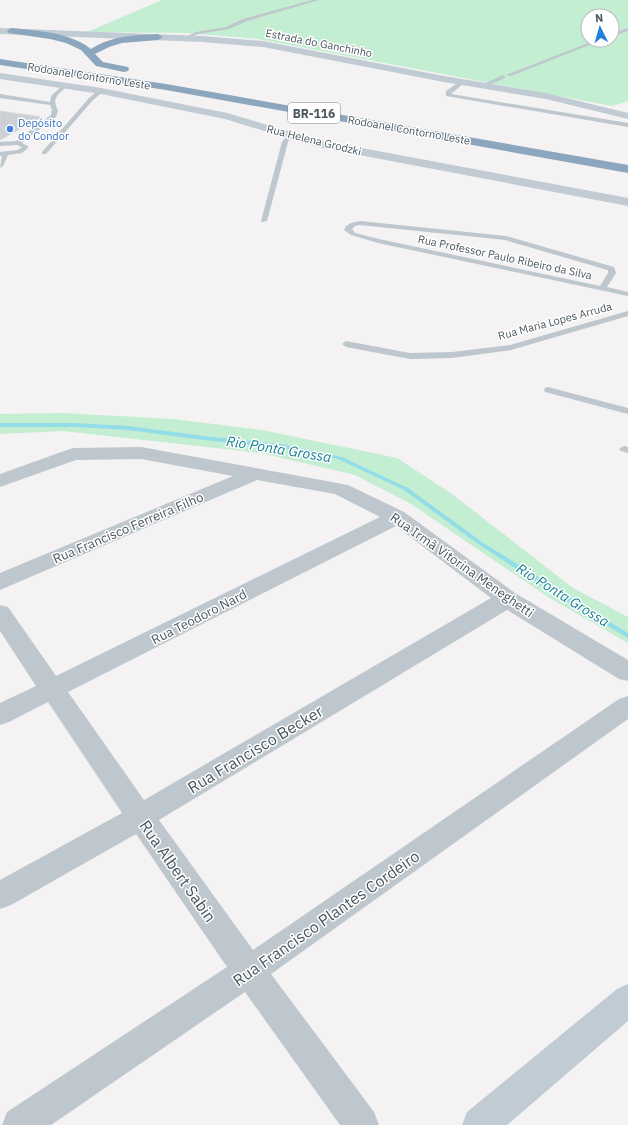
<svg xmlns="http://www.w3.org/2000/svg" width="628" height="1125" viewBox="0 0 628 1125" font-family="'IBM Plex Sans',sans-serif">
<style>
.green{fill:#c3eed1;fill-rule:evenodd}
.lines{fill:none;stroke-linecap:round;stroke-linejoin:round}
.stream{fill:#93dde9;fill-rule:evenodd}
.building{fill:#cccfd4;stroke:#d6d8dc}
.lane{fill:#bec7cd;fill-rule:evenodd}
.street{fill:#bec7cd;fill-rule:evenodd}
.secondary{fill:#c0cbd4;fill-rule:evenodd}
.highway{fill:#8ca7bd;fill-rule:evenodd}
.shop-dot{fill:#3f7fe0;stroke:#fff;stroke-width:1.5}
.labels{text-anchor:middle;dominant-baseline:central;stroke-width:3;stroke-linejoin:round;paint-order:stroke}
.far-street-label{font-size:11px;fill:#4a565e;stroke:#fff}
.far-shop-label{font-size:11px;fill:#366cbe;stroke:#fff;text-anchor:start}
.shield{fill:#fff;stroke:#80898e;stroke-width:1}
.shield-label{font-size:12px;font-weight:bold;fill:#4a565e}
.street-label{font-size:13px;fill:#4a565e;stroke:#fff}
.water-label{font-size:14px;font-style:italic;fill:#138091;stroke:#fff}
.near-street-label{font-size:16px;fill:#4a565e;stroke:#fff}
</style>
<rect width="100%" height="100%" fill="#f4f2f2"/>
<!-- green -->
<g class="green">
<path d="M162,0H628V101L612,106L258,39L185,33L87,32ZM588,16H612V40H588Z"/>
<path d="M64,413L173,419L262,430L397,458L452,494L573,588L628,617V643L548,597L411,504L355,475L261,453L63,431L0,434V414Z"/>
</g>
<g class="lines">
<!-- stream -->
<path class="stream" d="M0,423H76L128,426L204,436L281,444L342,457L408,488L482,542L571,598L628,633V638L567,602L478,544L404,490L338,459L281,448L204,440L128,430L76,427H0Z"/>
</g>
<!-- building -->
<path class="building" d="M0,111L42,117L0,140Z"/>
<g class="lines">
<!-- lane -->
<g class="lane">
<path d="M312,0H319L247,21L229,29L199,34L185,39L183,38L196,32L226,27L243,19Z"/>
<path d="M628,28V31L612,36V33Z"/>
<path d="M596,40H602L511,76L506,75Z"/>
<path d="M503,75L505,76V78L484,87L479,86Z"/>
<path d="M462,80L465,82L464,83L451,94L628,123V127L446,96V91Z"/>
<path d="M64,84L67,86C59,95 51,97 58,110L56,117L22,143L28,146V148L22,153L8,155L3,166L0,168L2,156H0V152L18,150L22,147L17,145L0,146V142L16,141L51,115L52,110L50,105L0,98V94L50,102L51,96Z"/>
<path d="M99,90L104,91L93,100L46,154H42V152L89,98Z"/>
<path d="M288,134L293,135L288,142L267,221L262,222L261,221L282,142Z"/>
<path d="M360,221L506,236L614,267L616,273L607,287L628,292V296L378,243L351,235L344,230L346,226L351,223ZM360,225L505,240L604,269L608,270V273L600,286L379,239L355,233L352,229L355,226Z"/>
<path d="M628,311V316L511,350L452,358L410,359L346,347L342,344L346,341L410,353L452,352L510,345Z"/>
<path d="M548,387L628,408V414L545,392L544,390L545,388Z"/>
<path d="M624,446L628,447V453L621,451L619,449Z"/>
</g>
<!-- street -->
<path class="street" d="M141,447L348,485L404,512L515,593L628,660V681L619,679L507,610L159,820L253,950L619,699L628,696V719L271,974L374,1112L379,1125H340L245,992L51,1125H2L7,1112L227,967L136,834L11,905L0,909V880L122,813L48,702L9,722L0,725V703L36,686L0,631V605L8,607L56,676L380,517L335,494L257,480L0,590V573L233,476L141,459L76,460L0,487V474L67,450L74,448ZM396,526L491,598L144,800L68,692Z"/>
<!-- secondary -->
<g class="secondary">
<path d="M0,28L202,36L263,41L444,76L546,93L628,113V119L546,99L444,82L263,47L202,42L0,34Z"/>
<path d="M0,73L101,88L227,113L319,140L628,198V206L317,147L225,119L101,94L0,79Z"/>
<path d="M628,984V1021L507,1125H462L467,1112L617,989Z"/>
</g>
<!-- highway -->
<g class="highway">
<path d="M12,28C37,31 70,32 91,49C111,36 135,35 158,34L163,37L158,40L122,43L109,47L95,54L103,62L128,67L129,69L128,71L124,72L96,66L81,50L66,43L50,39L9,33L7,31L9,29Z"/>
<path d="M0,59L166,84L628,165V173L166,90L0,65Z"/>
</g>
</g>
<!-- markers -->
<circle class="shop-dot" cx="10" cy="129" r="4"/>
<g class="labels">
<!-- far-street labels -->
<g class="far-street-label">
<text transform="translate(319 43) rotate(11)">Estrada do Ganchinho</text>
<text transform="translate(89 76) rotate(9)">Rodoanel Contorno Leste</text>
<text transform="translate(409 130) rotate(10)">Rodoanel Contorno Leste</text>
<text transform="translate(314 140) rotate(14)">Rua Helena Grodzki</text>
<text transform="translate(505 257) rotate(12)">Rua Professor Paulo Ribeiro da Silva</text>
<text transform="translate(555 321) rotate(-15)">Rua Maria Lopes Arruda</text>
</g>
<!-- far-shop labels -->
<g class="far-shop-label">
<text x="18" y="123">Depósito<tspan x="18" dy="13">do Condor</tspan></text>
</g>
<!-- shield labels -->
<rect class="shield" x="288" y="103" width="52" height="20" rx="3"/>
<g class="shield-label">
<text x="314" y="113">BR-116</text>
</g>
<!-- street labels -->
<g class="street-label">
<text transform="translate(128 528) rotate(-23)">Rua Francisco Ferreira Filho</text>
<text transform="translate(462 565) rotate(35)">Rua Irmã Vitorina Meneghetti</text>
<text transform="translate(199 617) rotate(-27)">Rua Teodoro Nard</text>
</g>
<!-- water labels -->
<g class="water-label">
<text transform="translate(279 449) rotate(9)">Rio Ponta Grossa</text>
<text transform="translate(563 595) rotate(32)">Rio Ponta Grossa</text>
</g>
<!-- near-street labels -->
<g class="near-street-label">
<text transform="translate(255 749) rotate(-31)">Rua Francisco Becker</text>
<text transform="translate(178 871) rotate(55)">Rua Albert Sabin</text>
<text transform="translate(326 918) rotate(-35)">Rua Francisco Plantes Cordeiro</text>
</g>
</g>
<!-- north arrow -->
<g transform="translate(600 28) rotate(355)"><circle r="19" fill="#ffffff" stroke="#b7bbbf"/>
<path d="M0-3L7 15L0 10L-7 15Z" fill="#2281dd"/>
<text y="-6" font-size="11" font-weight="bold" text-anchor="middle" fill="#4a565e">N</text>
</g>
</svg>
